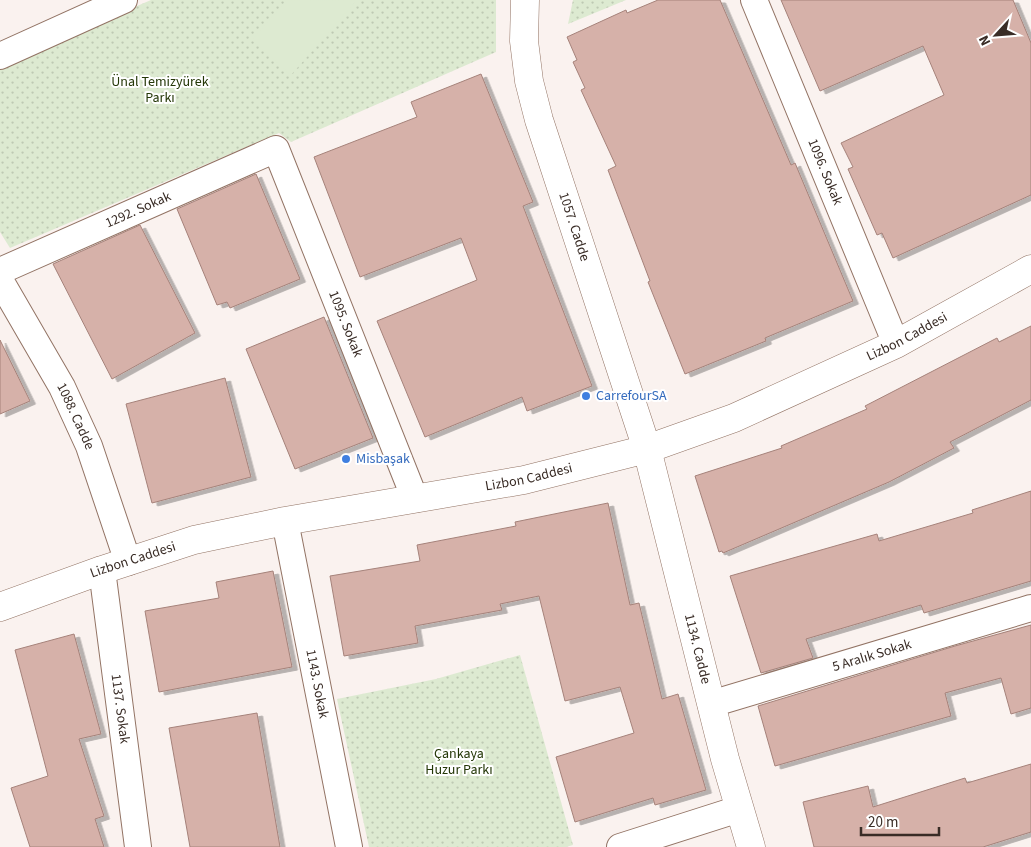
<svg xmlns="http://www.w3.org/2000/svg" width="1031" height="847" viewBox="0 0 1031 847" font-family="'Source Sans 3',sans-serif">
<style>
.park{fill:url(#park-dots)}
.pitch{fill:#ddead1}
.building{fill:#d6b1a9;stroke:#a5827a;filter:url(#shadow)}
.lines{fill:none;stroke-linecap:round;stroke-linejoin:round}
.street-casing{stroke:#927364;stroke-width:28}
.secondary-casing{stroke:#927364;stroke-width:29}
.street{stroke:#fff;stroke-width:26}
.secondary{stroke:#fff;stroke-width:28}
.shop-dot{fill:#3f7fe0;stroke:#fff;stroke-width:2}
.labels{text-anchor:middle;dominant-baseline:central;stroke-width:4;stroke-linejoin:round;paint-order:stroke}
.park-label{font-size:14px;fill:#243707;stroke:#fff}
.street-label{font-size:14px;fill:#392c26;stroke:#fff}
.shop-label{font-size:14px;fill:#366cbe;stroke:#fff;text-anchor:start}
</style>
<defs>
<pattern id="park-dots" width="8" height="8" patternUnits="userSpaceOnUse" patternTransform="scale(1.25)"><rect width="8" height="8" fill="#ddead1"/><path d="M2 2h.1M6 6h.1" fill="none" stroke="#bec9b3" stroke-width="1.8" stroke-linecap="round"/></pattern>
<filter id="shadow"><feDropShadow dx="5.5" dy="3" stdDeviation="0" flood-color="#0004"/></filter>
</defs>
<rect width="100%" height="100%" fill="#faf2ef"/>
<!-- park -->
<g class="park">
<path d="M151,0H496V52L291,142L279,133L10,248L0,232V65Z"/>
<path d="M573,0H626L568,24Z"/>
<path d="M520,655L573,845L566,847H369L337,699L436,679Z"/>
</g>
<!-- pitch -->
<path class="pitch" d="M287,0L356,1L291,75L252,40Z"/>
<!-- building -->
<g class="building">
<path d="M658,0H720L791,165L795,163L853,301L765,338L766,341L685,374L648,282L650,281L608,170L616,166L581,90L585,88L573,62L577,60L567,37L626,10L627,13Z"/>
<path d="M781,0H1013L1031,43V195L893,258L882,233L877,235L848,169L853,167L841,143L944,95L923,46L820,91Z"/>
<path d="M481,74L533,202L523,206L592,386L527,411L522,397L425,437L377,321L477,280L461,238L360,277L314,157L417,117L411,102Z"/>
<path d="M256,174L300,279L230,308L227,302L217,305L177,209Z"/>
<path d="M140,225L195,333L112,379L53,264Z"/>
<path d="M324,317L373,438L295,469L246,349Z"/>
<path d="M1031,326V400L950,442L954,448L889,482L723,553L722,551L719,552L695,476L782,448L781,446L867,409L865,406L997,338L999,342Z"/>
<path d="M0,340L30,401L0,414Z"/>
<path d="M225,378L251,477L152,503L126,404Z"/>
<path d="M1031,491V581L924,613L921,605L806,639L813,658L761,673L730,576L877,534L879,541L973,513L972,510Z"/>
<path d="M608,503L630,605L639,603L662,699L678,694L706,790L655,805L653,798L575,822L556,757L634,733L620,687L565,701L539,596L500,604L502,610L415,626L418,643L344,656L330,576L420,561L417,545L516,526L515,522Z"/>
<path d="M273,571L292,667L159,692L145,611L219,598L216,582Z"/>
<path d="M1031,625V708L1011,714L1001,678L945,693L951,716L775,766L758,706L955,646Z"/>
<path d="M74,634L101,734L79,739L104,816L95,819L104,847H30L11,788L48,776L15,650Z"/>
<path d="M257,713L280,847H190L169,728Z"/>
<path d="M1031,764V832L983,847H814L803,802L868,786L873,807L965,778L967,783Z"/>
</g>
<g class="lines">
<!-- street casing -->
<g class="street-casing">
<g id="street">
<path id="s1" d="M754,0L896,344"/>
<path d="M0,56L124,0"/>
<path id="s2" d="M0,271L276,149L415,499"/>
<path id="s3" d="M0,280L62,387L89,446L128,562"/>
<path id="s4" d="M285,521L349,847"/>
<path id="s5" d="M102,570L138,847"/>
<path id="s6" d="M711,704L1031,608"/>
<path d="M620,847L739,809"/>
</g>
</g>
<!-- secondary casing -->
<g class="secondary-casing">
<g id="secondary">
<path id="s7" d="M525,0L524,41L529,81L539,120L647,449L725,759L751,847"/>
<path id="s8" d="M0,607L102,570L194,540L285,521L524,480L647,449L734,418L896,344L1031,269"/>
</g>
</g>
<!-- street -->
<use href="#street" class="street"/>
<!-- secondary -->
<use href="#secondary" class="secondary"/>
</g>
<!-- markers -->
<g class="shop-dot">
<circle cx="586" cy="396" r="5"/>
<circle cx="346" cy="459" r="5"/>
</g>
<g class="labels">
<!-- park labels -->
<g class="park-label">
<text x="160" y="82">Ünal Temizyürek<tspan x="160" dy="16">Parkı</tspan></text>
<text x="459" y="754">Çankaya<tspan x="459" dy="16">Huzur Parkı</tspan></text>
</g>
<!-- street labels -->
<g class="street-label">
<text stroke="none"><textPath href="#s1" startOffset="186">1096. Sokak</textPath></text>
<text stroke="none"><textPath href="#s2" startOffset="151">1292. Sokak</textPath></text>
<text stroke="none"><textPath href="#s7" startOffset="234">1057. Cadde</textPath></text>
<text stroke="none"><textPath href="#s2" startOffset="490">1095. Sokak</textPath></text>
<text stroke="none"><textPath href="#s8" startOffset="951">Lizbon Caddesi</textPath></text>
<text stroke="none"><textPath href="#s3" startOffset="156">1088. Cadde</textPath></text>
<text stroke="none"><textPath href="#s8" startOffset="546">Lizbon Caddesi</textPath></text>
<text stroke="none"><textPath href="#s8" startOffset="141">Lizbon Caddesi</textPath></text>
<text stroke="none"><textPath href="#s7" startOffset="674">1134. Cadde</textPath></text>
<text stroke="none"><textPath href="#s6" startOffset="168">5 Aralık Sokak</textPath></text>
<text stroke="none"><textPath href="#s4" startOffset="166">1143. Sokak</textPath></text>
<text stroke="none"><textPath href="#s5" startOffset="140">1137. Sokak</textPath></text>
</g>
<!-- shop labels -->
<g class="shop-label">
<text x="596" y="396">CarrefourSA</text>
<text x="356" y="459">Misbaşak</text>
</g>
</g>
<!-- north arrow -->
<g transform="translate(996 35) rotate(244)" stroke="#ffffff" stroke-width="4" paint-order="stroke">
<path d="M0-4L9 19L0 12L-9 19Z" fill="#392c26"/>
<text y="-8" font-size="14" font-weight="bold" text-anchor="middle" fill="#392c26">N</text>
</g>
<!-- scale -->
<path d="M861 827v8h78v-8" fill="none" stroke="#392c26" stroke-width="2.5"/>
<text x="868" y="827" font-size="15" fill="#392c26" stroke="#ffffff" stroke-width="4" paint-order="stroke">20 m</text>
</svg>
